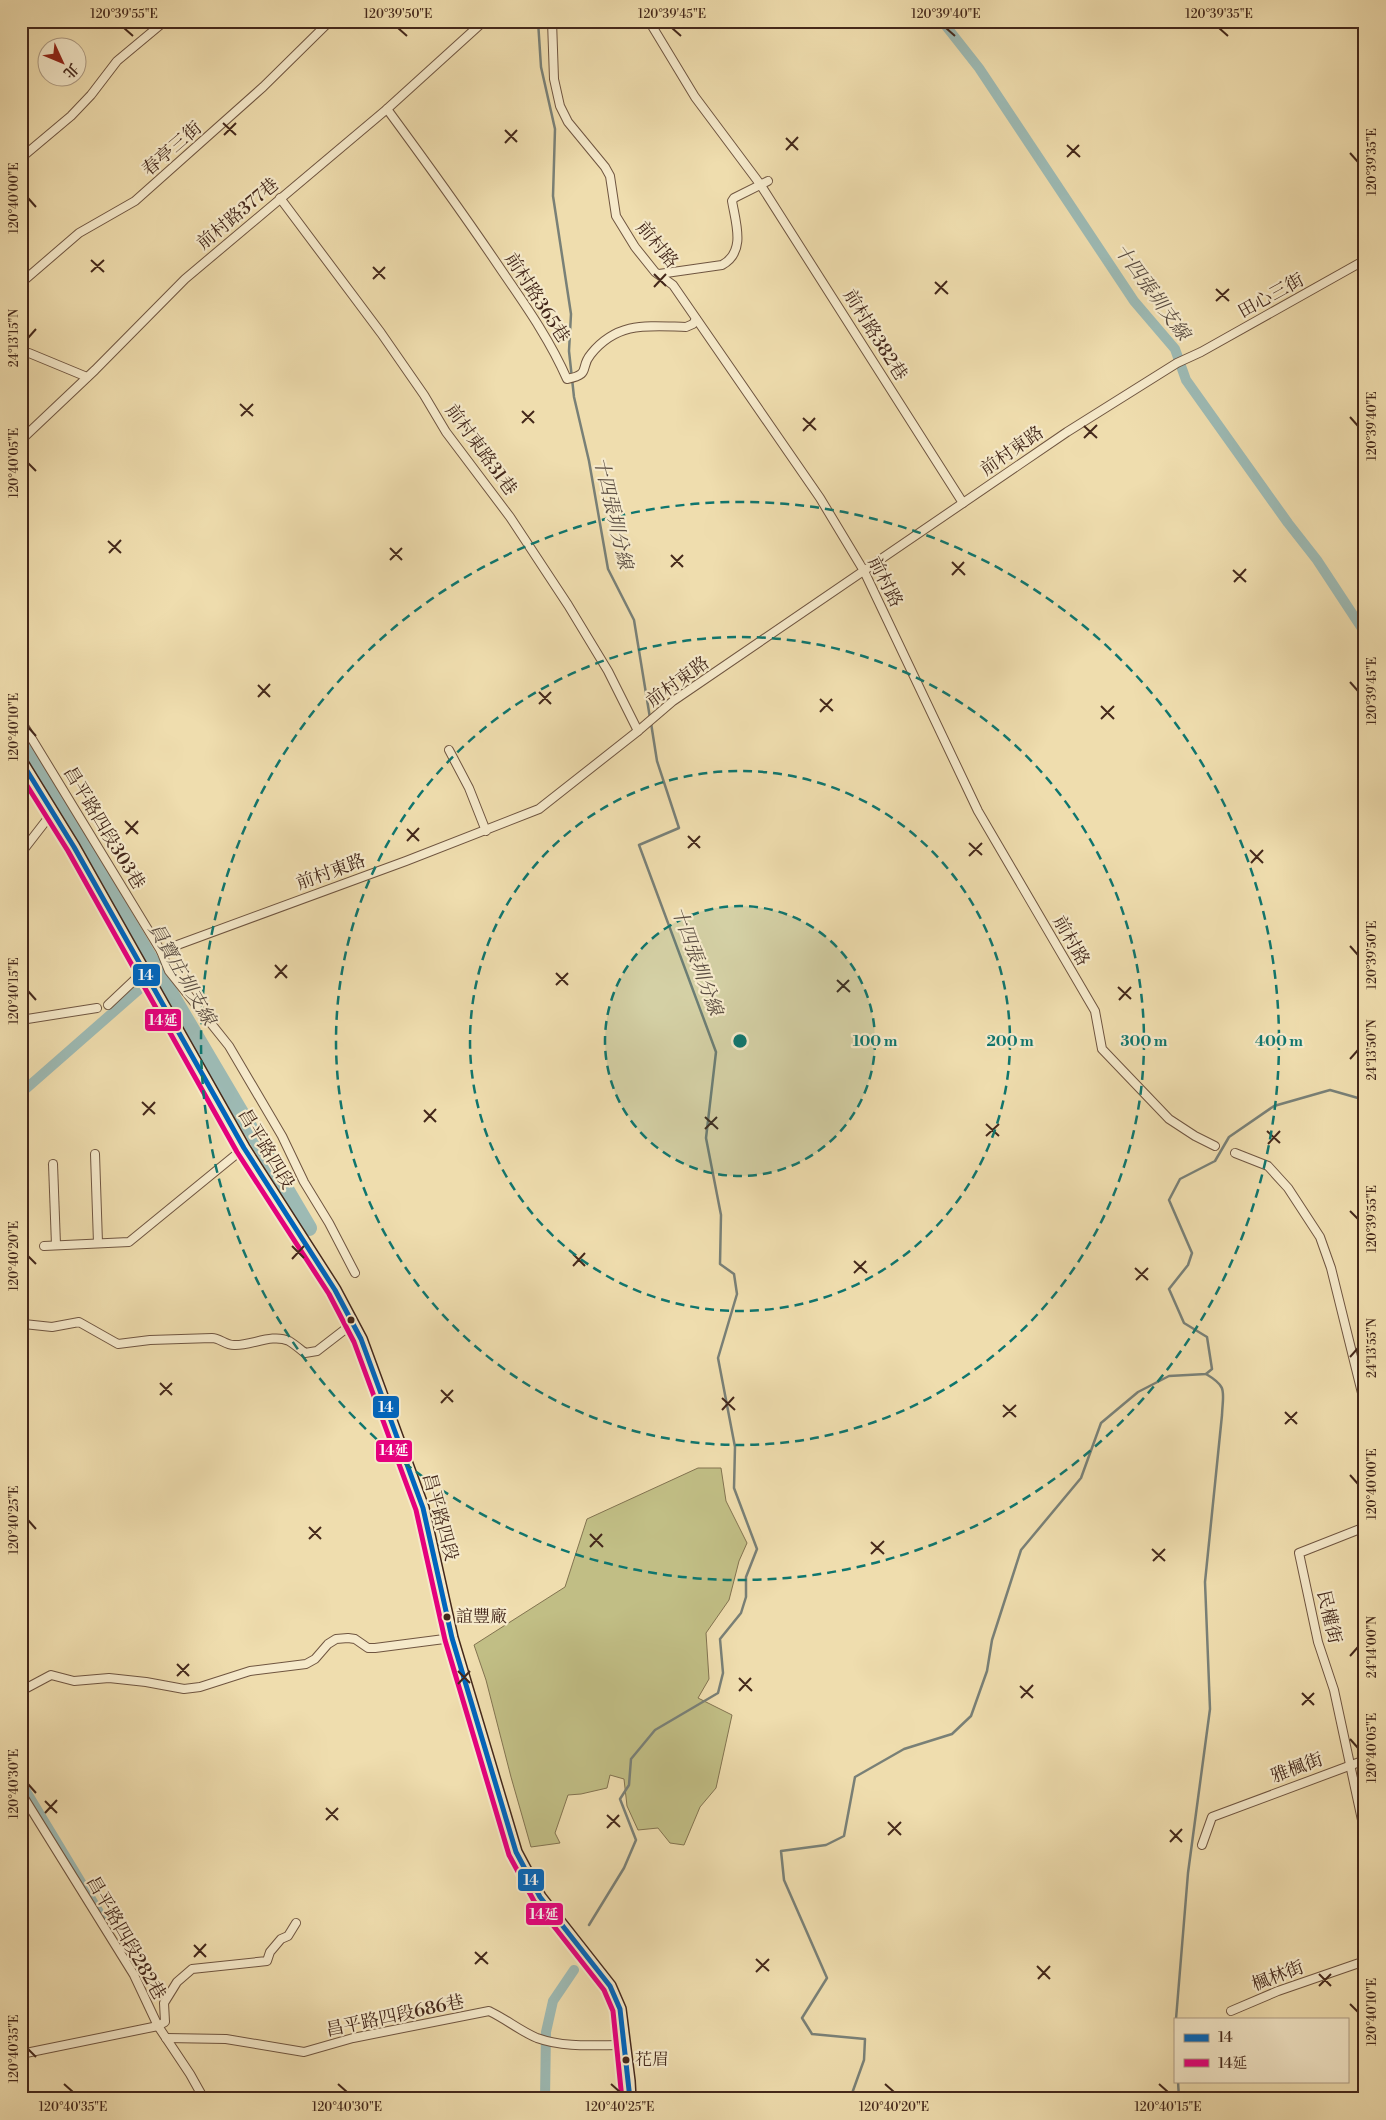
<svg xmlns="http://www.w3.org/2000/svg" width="1386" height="2120" viewBox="0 0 1386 2120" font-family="'Libre Bodoni','Noto Serif TC',serif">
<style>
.green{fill:#c1be85;stroke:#827350}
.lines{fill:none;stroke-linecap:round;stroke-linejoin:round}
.stream{stroke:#798077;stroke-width:2.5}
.canal{stroke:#9dbab4;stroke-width:10}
.river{stroke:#9dbab4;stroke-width:16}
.street-casing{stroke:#6f5540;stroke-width:10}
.secondary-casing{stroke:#44281b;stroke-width:14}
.street{stroke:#f5e9ca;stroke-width:8}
.secondary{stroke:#f5e9ca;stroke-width:11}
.bus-1-casing{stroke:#f5e9ca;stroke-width:9}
.bus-2-casing{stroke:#f5e9ca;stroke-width:9}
.bus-1{stroke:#0065bd;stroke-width:5}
.bus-2{stroke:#e5007d;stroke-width:5}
.ticks{fill:none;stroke:#44281b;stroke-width:2}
.ring{fill:none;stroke:#0f766e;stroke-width:2.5;stroke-dasharray:9 6}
.bus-dot{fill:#44281b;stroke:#f5e9ca;stroke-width:2}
.labels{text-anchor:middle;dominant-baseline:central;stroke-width:4.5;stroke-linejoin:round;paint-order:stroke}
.bus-label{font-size:17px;fill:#44281b;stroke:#f5e9ca;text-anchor:start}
.street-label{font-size:18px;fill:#44281b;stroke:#f5e9ca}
.water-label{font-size:19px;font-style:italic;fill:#5a4c41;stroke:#f5e9ca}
.centre{fill:#0f766e;stroke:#f5e9ca;stroke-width:2.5}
.ring-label{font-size:15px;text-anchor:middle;font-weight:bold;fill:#0f766e;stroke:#f5e9ca;stroke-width:4.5;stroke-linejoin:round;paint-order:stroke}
.line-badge{stroke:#f5e9ca;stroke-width:2}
.badge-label{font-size:14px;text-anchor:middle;font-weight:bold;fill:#fff}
.neatline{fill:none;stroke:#44281b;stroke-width:2}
.ticks-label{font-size:12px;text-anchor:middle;fill:#44281b}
</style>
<rect width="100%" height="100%" fill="#efddae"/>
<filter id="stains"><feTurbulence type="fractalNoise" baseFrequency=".004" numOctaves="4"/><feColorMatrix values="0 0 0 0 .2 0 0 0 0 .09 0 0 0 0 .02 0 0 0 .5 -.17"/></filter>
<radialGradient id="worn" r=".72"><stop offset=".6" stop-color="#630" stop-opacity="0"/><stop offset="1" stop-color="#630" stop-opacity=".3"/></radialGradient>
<!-- green -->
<path class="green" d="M698,1468H721L726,1501L747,1543L739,1561L729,1600L706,1633L709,1679L698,1698L732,1715L716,1788L700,1807L684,1845L670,1843L658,1828L638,1830L627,1806L624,1779L610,1775L607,1788L581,1794L568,1795L555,1833L560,1843L531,1847L511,1777L486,1680L474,1645L565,1587L587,1519Z"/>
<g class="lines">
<!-- stream -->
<g class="stream">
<path d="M538,21L541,67L555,129L553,196L571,314L569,351L574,397L589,461L608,569L634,620L650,718"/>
<path d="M589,1925L624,1868L636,1840L620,1799L629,1785L631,1759L655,1730L718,1693L723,1673L720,1639L741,1613L746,1597V1577L757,1549L734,1488L735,1447L718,1358L737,1294L734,1274L720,1264L721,1215L706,1138L716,1052L639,845L679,828L657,761L651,723"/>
<path d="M1176,2019L1188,1873L1210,1709L1205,1582L1222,1415C1223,1391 1228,1387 1206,1374"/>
<path d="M1178,2081L1179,2099"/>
<path d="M850,2099L864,2060L865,2039L812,2034L802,2018L827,1978L784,1880L781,1851L826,1845L844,1836L855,1777L904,1749L952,1734L971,1716L987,1671L992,1640L1021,1550L1081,1478L1101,1423L1138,1392L1169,1376L1206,1374L1212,1369L1207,1337L1184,1323L1169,1289L1188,1265L1192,1253L1169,1200L1180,1179L1215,1161L1229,1137L1274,1106L1330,1090L1365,1100"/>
</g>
<!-- canal -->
<g class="canal">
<path d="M942,21L979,68L1134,301L1175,349L1186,380L1288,523L1317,560L1365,633"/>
<path d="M21,1093L159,972"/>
<path d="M21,1783L102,1917"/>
<path d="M545,2099L546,2032L553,2001L574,1970"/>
</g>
<!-- river -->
<path class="river" d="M21,740L309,1228"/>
<!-- street casing -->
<g class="street-casing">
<g id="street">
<path d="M552,21L554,79L560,106L568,122L605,167L610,176L616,216L635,247L655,272L673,285L820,498L864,571L978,811L1095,1011L1102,1049L1169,1119L1195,1136L1215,1146"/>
<path d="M649,21L695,97L760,184L963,503"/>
<path d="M21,25L25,21"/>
<path d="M387,109C426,162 465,216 502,271C526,306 550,340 567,379C592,374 579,368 591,354C618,321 648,326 686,327L693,324L696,319"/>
<path d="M21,158L71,116L91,95L117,61L165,21"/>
<path d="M280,198L381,333L424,395L446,432L510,517L568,605L608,671L638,731"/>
<path d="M659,274L722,265C746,252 736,224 732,201L734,198L768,181"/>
<path d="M21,283L79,233L135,201L263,87L330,21"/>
<path d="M21,355L29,353L87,377"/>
<path d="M21,440L95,370L185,279L387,109L484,21"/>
<path d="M21,721L161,951L169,971L229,1046L282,1136L304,1182L329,1223L355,1273"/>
<path d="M449,750L469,788L486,831"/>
<path d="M21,853L52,813"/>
<path d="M161,951L406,861L539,809L638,731L673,701L1067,432L1177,363L1201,352L1365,260"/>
<path d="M108,1005L144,971"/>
<path d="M21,1020L97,1008"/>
<path d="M1235,1153L1268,1166L1288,1188L1320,1237L1331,1268L1365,1405"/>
<path d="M95,1154L98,1243"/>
<path d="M53,1164L56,1245"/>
<path d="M44,1246L129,1242L244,1148"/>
<path d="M24,1324L52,1327L79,1322L118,1344L150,1340L212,1338C220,1338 225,1345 234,1345C251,1346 272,1333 289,1341C294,1344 300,1349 305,1353L317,1351L352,1324"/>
<path d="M1365,1527L1299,1553L1318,1642L1334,1690L1365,1834"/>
<path d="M21,1691L51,1675L74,1681L109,1678L146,1682L184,1689L200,1687L250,1671L306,1664L315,1659L328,1644L336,1639L348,1638L355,1639L368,1648H375L452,1638"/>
<path d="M21,1793L134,1975L158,2026L190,2074L204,2099"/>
<path d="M1202,1845L1212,1817L1365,1760"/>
<path d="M1231,2011L1278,1991L1365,1961"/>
<path d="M166,2038L226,2039L304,2052L353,2038L489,2011C506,2019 520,2031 537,2038C565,2048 594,2045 623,2045"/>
<path d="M21,2054L158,2026L165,2022L164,2003L177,1982L192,1969L267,1961L270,1952L281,1939L288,1936L296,1923"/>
</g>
</g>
<!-- secondary casing -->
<g class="secondary-casing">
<path id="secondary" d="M21,761L74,847L244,1148L335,1290L361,1339L423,1508L452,1638L516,1852L540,1897L610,1986L620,2009L629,2081L630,2099"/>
</g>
<!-- street -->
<use href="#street" class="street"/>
<!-- secondary -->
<use href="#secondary" class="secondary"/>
<!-- bus-1 casing -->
<g class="bus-1-casing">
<path id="bus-1" d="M21,761L74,847L244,1148L335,1290L361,1339L423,1508L452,1638L516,1852L540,1897L610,1986L620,2009L630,2099"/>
</g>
<!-- bus-2 casing -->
<g class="bus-2-casing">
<path id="bus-2" d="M21,776L68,851L237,1152L329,1294L354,1342L416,1510L445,1640L509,1855L534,1901L604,1990L613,2011L622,2099"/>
</g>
<!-- bus-1 -->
<use href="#bus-1" class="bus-1"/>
<!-- bus-2 -->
<use href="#bus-2" class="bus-2"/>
</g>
<!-- ticks -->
<path class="ticks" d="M124,28L133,36M398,28L407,36M672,28L681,36M946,28L955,36M1219,28L1228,36M223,123L236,135M505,130L517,142M224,135L236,123M786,138L798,150M505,143L517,130M1067,145L1080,157M786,150L798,137M1350,153L1358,162M1067,157L1079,145M28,198L36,207M91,260L104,272M373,267L385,279M91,272L104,260M654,274L666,286M373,279L385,267M935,282L948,294M654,287L666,274M1216,289L1229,301M935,294L947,281M1216,301L1229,289M28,338L36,329M240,404L253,416M522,411L534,423M241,416L253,404M1350,417L1358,426M803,418L816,430M522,423L534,411M1084,426L1097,438M803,431L815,418M1084,438L1097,425M28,463L36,471M108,541L121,553M390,548L402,560M109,553L121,540M671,555L683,567M390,560L402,548M952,562L965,575M671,567L683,555M1233,570L1246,582M952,575L964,562M1234,582L1246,569M1350,682L1358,691M258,685L270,697M539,692L551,704M258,697L270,684M820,699L833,711M539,704L551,692M1101,706L1114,719M820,712L832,699M1101,719L1114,706M28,727L36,736M125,821L138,834M407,829L419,841M126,834L138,821M688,836L700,848M407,841L419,828M969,843L982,855M688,848L700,836M1250,850L1263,863M969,856L982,843M1251,863L1263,850M1350,946L1358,955M275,965L287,978M556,973L568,985M275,978L287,965M837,980L850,992M556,985L568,973M1118,987L1131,999M28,991L36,1000M837,992L849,980M1119,1000L1131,987M1350,1059L1358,1050M142,1102L155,1114M424,1110L436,1122M143,1115L155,1102M705,1117L718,1129M424,1122L436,1109M986,1124L999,1136M705,1129L717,1117M1267,1131L1280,1143M986,1136L999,1124M1268,1144L1280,1131M1350,1211L1358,1219M292,1246L304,1258M573,1254L585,1266M28,1256L36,1264M292,1259L304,1246M854,1261L867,1273M573,1266L585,1253M1135,1268L1148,1280M854,1273L866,1261M1136,1280L1148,1268M1350,1357L1358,1348M160,1383L172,1395M441,1390L453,1402M160,1395L172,1383M722,1398L735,1410M441,1403L453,1390M1003,1405L1016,1417M722,1410L734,1397M1285,1412L1297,1424M1003,1417L1016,1405M1285,1424L1297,1412M1350,1475L1358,1484M28,1520L36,1529M309,1527L321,1539M590,1534L603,1547M309,1539L321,1527M871,1542L884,1554M590,1547L602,1534M1152,1549L1165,1561M871,1554L884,1541M1153,1561L1165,1549M1350,1656L1358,1647M177,1664L189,1676M458,1671L470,1683M177,1676L189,1664M739,1678L752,1691M458,1684L470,1671M1020,1686L1033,1698M739,1691L751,1678M1302,1693L1314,1705M1021,1698L1033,1685M1302,1705L1314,1693M1350,1739L1358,1748M28,1784L36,1793M45,1801L57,1813M326,1808L338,1820M45,1813L57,1800M607,1815L620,1827M326,1820L338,1808M888,1822L901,1835M607,1828L619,1815M1170,1830L1182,1842M888,1835L901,1822M1170,1842L1182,1829M194,1945L206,1957M475,1952L488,1964M194,1957L206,1944M756,1959L769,1971M475,1964L487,1952M1037,1966L1050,1979M756,1972L769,1959M1319,1974L1331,1986M1038,1979L1050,1966M1319,1986L1331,1974M1350,2004L1358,2012M28,2049L36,2057M64,2084L73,2092M338,2084L347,2092M611,2084L620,2092M885,2084L894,2092M1159,2084L1168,2092"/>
<!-- distance rings -->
<circle cx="740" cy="1041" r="135" fill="#0f766e" fill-opacity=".12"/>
<g class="ring">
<circle cx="740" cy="1041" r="135"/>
<circle cx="740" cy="1041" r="270"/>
<circle cx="740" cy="1041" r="404"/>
<circle cx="740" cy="1041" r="539"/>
</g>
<!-- markers -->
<g class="bus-dot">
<circle cx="351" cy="1320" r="4.5"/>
<circle cx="447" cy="1617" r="4.5"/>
<circle cx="626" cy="2060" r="4.5"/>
</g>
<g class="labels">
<!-- bus labels -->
<g class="bus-label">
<text x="456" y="1617">誼豐廠</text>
<text x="635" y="2060">花眉</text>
</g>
<!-- street labels -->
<g class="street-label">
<text transform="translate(172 149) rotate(-41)">春亭三街</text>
<text transform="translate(238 214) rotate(-40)">前村路377巷</text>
<text transform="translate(657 245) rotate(50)">前村路</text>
<text transform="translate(1271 296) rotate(-29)">田心三街</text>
<text transform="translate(537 298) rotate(57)">前村路365巷</text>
<text transform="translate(875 335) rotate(58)">前村路382巷</text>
<text transform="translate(481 450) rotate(54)">前村東路31巷</text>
<text transform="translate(1012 451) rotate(-35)">前村東路</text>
<text transform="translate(885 582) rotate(63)">前村路</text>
<text transform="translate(678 682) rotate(-36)">前村東路</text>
<text transform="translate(104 828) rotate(59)">昌平路四段303巷</text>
<text transform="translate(331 872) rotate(-20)">前村東路</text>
<text transform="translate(1071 941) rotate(60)">前村路</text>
<text transform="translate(266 1149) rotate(59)">昌平路四段</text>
<text transform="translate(440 1517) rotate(75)">昌平路四段</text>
<text transform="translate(1329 1617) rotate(77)">民權街</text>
<text transform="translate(1297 1768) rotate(-20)">雅楓街</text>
<text transform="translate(126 1938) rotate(60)">昌平路四段282巷</text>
<text transform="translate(1278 1976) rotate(-21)">楓林街</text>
<text transform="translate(395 2016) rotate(-12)">昌平路四段686巷</text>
</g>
<!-- water labels -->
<g class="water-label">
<text transform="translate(1152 292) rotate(54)">十四張圳支線</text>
<text transform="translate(613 513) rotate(77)">十四張圳分線</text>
<text transform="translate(697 961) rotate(70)">十四張圳分線</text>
<text transform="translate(182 974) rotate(60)">員寶庄圳支線</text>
</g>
</g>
<circle cx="740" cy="1041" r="8" class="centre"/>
<g class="ring-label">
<text x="875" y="1046">100 m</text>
<text x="1010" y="1046">200 m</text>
<text x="1144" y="1046">300 m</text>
<text x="1279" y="1046">400 m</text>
</g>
<g class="line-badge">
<rect x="132" y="963" width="29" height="24" rx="5" fill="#0065bd"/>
<rect x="144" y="1008" width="38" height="24" rx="5" fill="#e5007d"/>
<rect x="372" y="1395" width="28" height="24" rx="5" fill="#0065bd"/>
<rect x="375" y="1439" width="38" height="24" rx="5" fill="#e5007d"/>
<rect x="517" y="1868" width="28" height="24" rx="5" fill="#0065bd"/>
<rect x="525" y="1902" width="39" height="24" rx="5" fill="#e5007d"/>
</g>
<g class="badge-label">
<text x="146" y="980">14</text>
<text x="163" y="1025">14延</text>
<text x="386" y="1412">14</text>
<text x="394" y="1455">14延</text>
<text x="531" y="1885">14</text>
<text x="544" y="1919">14延</text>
</g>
<!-- margin -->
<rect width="1386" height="2120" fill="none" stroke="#efddae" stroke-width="55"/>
<!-- legend -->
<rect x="1174" y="2018" width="175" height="65" fill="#f5e9ca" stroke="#ae9c84"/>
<rect x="1184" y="2034" width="25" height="8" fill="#0065bd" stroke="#ae9c84"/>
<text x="1218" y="2042" font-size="15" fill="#44281b">14</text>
<rect x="1184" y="2059" width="25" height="8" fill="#e5007d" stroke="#ae9c84"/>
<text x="1218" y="2068" font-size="15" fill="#44281b">14延</text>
<!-- north arrow -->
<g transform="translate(62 62) rotate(134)"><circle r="24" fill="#f5e9ca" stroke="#ae9c84"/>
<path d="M0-4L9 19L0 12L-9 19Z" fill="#8f2418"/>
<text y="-8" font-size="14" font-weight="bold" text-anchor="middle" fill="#44281b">北</text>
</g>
<rect x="28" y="28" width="1330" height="2064" class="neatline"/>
<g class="ticks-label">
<text x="124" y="18">120°39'55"E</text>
<text x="398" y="18">120°39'50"E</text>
<text x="672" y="18">120°39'45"E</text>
<text x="946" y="18">120°39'40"E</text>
<text x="1219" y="18">120°39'35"E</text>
<text transform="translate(1372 162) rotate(-90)" y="4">120°39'35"E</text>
<text transform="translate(14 198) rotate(-90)" y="4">120°40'00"E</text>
<text transform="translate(14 338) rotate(-90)" y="4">24°13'15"N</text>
<text transform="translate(1372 426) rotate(-90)" y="4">120°39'40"E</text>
<text transform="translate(14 463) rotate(-90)" y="4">120°40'05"E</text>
<text transform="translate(1372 691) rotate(-90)" y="4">120°39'45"E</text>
<text transform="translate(14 727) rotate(-90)" y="4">120°40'10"E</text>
<text transform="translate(1372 955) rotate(-90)" y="4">120°39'50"E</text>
<text transform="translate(14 991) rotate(-90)" y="4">120°40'15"E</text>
<text transform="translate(1372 1050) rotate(-90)" y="4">24°13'50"N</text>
<text transform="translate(1372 1219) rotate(-90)" y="4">120°39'55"E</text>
<text transform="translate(14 1256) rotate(-90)" y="4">120°40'20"E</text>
<text transform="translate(1372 1348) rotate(-90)" y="4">24°13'55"N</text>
<text transform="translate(1372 1484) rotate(-90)" y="4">120°40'00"E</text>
<text transform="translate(14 1520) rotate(-90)" y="4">120°40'25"E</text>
<text transform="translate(1372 1647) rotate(-90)" y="4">24°14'00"N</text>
<text transform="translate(1372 1748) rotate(-90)" y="4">120°40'05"E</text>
<text transform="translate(14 1784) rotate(-90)" y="4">120°40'30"E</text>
<text transform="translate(1372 2012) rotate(-90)" y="4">120°40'10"E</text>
<text transform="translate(14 2049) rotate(-90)" y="4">120°40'35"E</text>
<text x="73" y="2111">120°40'35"E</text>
<text x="347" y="2111">120°40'30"E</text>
<text x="620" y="2111">120°40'25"E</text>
<text x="894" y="2111">120°40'20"E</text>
<text x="1168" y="2111">120°40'15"E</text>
</g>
<rect width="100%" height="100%" filter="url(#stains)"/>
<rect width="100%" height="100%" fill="url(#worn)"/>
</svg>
